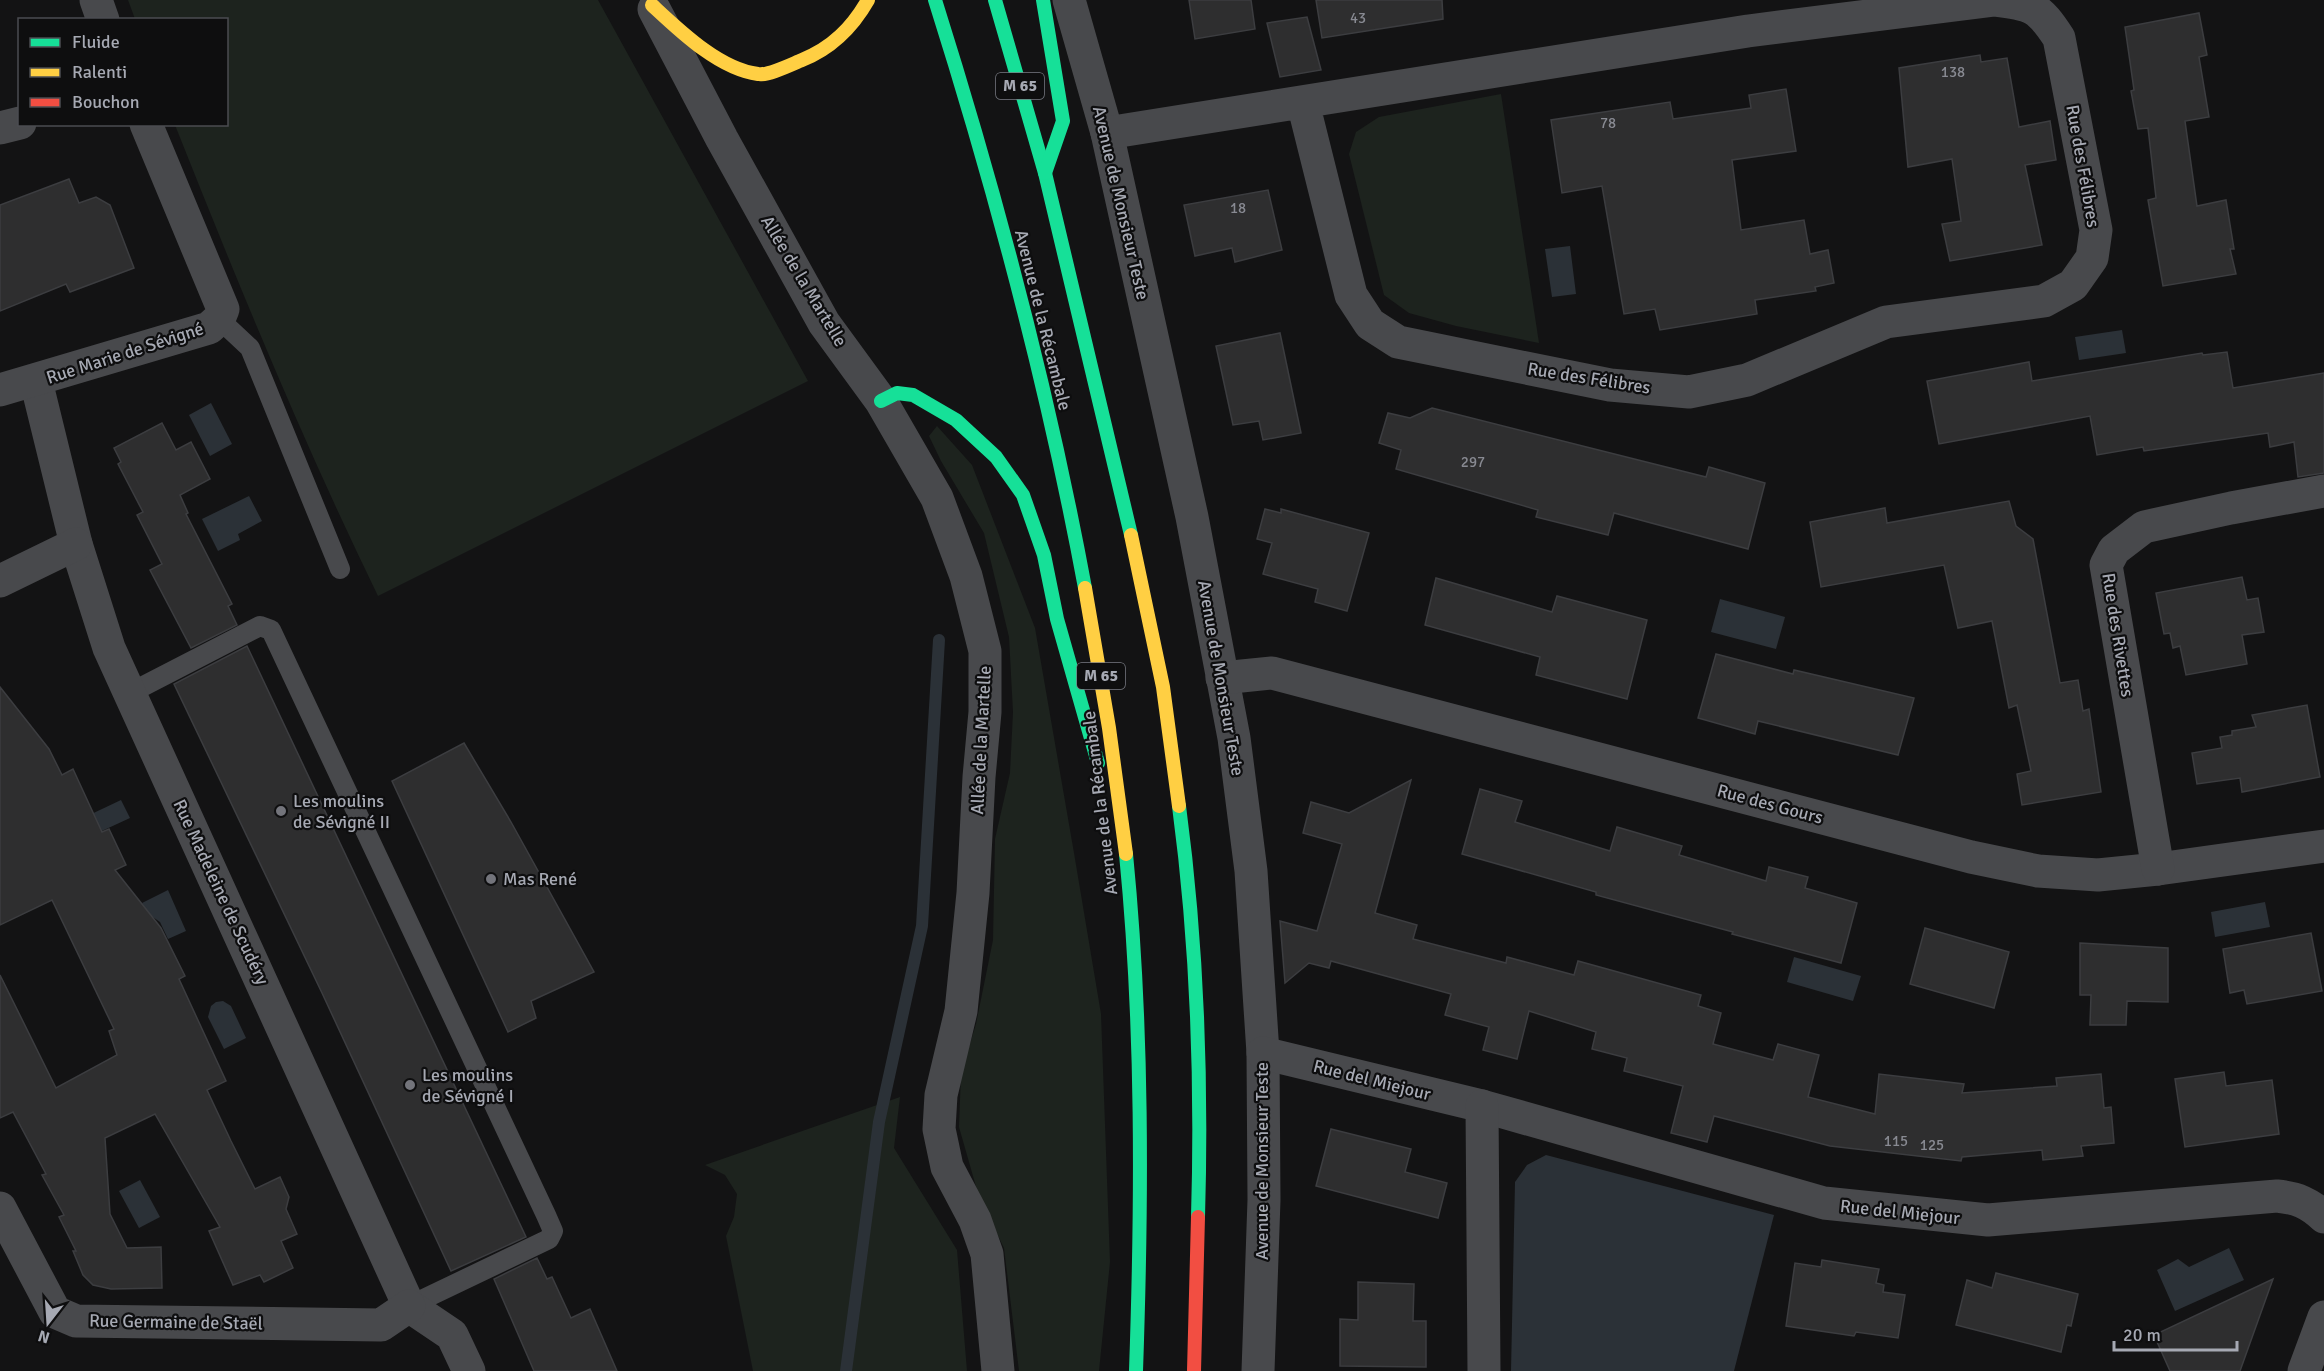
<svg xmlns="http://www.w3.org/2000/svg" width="2324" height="1371" viewBox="0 0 2324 1371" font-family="Signika,sans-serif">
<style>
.green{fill:#1d231e}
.water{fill:#2b3137}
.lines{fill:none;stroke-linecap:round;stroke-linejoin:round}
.stream{stroke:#2b3137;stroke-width:12}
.building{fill:#2e2e2f;stroke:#3c3d40;stroke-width:1.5}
.lane{stroke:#48494c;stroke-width:20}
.street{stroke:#48494c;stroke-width:33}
.fast{stroke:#16e098;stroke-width:14}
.slow{stroke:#ffcf43;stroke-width:14}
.jam{stroke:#f24e42;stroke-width:14}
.poi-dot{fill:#73747b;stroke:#0e0e0f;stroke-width:2}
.labels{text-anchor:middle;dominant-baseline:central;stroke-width:4.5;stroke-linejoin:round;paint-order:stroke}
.number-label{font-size:15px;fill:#888a92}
.shield{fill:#0e0e0f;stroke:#787a82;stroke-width:1.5}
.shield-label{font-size:16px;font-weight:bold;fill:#a6a9b3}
.street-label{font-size:18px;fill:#a6a9b3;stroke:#0e0e0f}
.poi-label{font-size:18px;fill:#a6a9b3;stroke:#0e0e0f;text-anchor:start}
</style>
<rect width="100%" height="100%" fill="#131314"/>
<!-- green -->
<g class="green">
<path d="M128,0H598L808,381L378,596C303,442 238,284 175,125L226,124V20L135,19Z"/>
<path d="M1501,94L1539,343L1456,326L1409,313L1384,295L1349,154L1356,132L1379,117Z"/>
<path d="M937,426L972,465L1035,628L1074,853L1101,1014L1110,1262L1099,1371H1019L1004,1248L979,1197L959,1127L961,1073L976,1024L993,940L995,839L1010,773L1013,712L1009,637L984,533L941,461L929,436Z"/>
<path d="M900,1097L894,1148L957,1250L967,1371H753L726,1236L734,1217L737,1194L725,1175L705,1165Z"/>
</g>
<!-- water -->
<g class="water">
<path d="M1570,246L1576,294L1552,297L1545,249Z"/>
<path d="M2122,330L2126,353L2079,360L2075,337Z"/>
<path d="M211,403L232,444L210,456L189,415Z"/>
<path d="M249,496L262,521L238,534L240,540L218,551L202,519Z"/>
<path d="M1720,599L1785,617L1776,649L1711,632Z"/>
<path d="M121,800L130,818L91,836L83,818Z"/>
<path d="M168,890L186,931L168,939L160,922L147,913L142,903Z"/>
<path d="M2265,902L2270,927L2215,937L2211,912Z"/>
<path d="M1794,957L1861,976L1853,1001L1787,982Z"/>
<path d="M223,1001L231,1006L246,1038L224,1049L208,1017L211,1006L216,1002Z"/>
<path d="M1546,1155L1774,1215L1734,1371H1511L1515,1182L1527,1165Z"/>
<path d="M140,1180L160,1217L139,1228L119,1191Z"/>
<path d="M2229,1248L2244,1280L2175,1311L2157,1270L2178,1259L2189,1267Z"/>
</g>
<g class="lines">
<!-- stream -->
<path class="stream" d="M846,1371L879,1122L922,926L939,640"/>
</g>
<!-- building -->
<g class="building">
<path d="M1189,0H1251L1255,29L1195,39Z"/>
<path d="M1316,0H1442L1443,19L1322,38Z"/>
<path d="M2199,13L2207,55L2199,57L2209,117L2185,121L2197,206L2226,200L2234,249H2230L2236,274L2163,286L2148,200L2156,198L2148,128L2138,129L2131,91L2134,90L2125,27Z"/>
<path d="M1307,17L1321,70L1280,77L1267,23Z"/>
<path d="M1980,55L1981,62L2007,58L2019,127L2050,121L2056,160L2025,165L2042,245L1950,261L1942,224L1961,221L1952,159L1908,167L1899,68Z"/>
<path d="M1786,89L1796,151L1732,160L1741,230L1804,220L1810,254L1828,250L1834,283L1815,287L1816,291L1755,300L1757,314L1660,330L1655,309L1624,314L1602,186L1562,193L1551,120L1670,102L1673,119L1751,108L1749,95Z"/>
<path d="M69,179L79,203L96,197L110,205L134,268L70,292L66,284L0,311V205Z"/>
<path d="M1268,190L1282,250L1235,262L1232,248L1195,256L1184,205Z"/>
<path d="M1280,333L1301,433L1263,440L1259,421L1233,425L1216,346Z"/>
<path d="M2227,352L2233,388L2324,373V473L2298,477L2294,442L2270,447L2268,433L2144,451L2143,447L2097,455L2090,416L1939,444L1927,381L2029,362L2032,381L2202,353L2203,355Z"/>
<path d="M1432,408L1706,477L1709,467L1765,483L1748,549L1614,513L1608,535L1536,517L1538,510L1396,469L1401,450L1379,443L1388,413L1410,418Z"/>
<path d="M162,423L176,450L191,442L210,479L180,495L188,513L186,514L232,604L228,606L237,625L191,648L150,570L162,564L137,515L143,512L118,464L121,462L114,448Z"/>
<path d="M2009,501L2016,526L2033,539L2060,683L2078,680L2083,711L2089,709L2101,792L2022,805L2017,774L2031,771L2017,705L2009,708L1992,621L1958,628L1944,565L1821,587L1810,522L1885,508L1887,523Z"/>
<path d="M1265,509L1281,513V509L1369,533L1347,611L1315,602L1318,589L1263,574L1272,543L1257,539Z"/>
<path d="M2242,577L2247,600L2258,598L2264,632L2242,635L2247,664L2186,675L2180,646L2173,648L2170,633L2164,634L2156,593Z"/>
<path d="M1436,578L1552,612L1557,596L1647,620L1627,699L1536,675L1540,657L1425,625Z"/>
<path d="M247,646L526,1237L451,1271L322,993L174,684Z"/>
<path d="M1716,654L1793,674L1794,670L1914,698L1898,755L1758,721L1755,734L1698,718Z"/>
<path d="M0,687L49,749L62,775L73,769L102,832L109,829L126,865L115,870L161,928L185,976L179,979L226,1081L207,1090L231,1141L255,1189L280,1177L289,1197L286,1209L297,1234L281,1241L293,1268L264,1282L260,1275L233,1285L209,1231L220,1227L155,1114L105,1138L110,1214L127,1248L161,1247L162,1288L111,1289L93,1285L83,1275L73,1251H76L59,1217L64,1215L42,1175L46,1174L13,1112L0,1118V975L56,1088L117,1055L109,1031L114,1029L52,900L0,925Z"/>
<path d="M2307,705L2320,777L2242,792L2240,778L2197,784L2192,753L2222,748L2220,737L2232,735V731L2256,727L2252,715Z"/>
<path d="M464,743L511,822L594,972L531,1001L536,1018L508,1032L392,781Z"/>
<path d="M1411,780L1375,913L1417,925L1413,939L1506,963L1507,957L1574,975L1578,961L1701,995L1698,1006L1721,1013L1713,1044L1773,1060L1778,1044L1819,1055L1808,1097L1875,1114L1879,1074L1964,1084L1962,1093L2057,1086L2056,1078L2101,1074L2104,1108L2111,1107L2114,1143L2081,1146L2083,1156L2043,1160L2042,1150L1962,1157L1961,1161L1830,1146L1714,1116L1707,1142L1671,1133L1683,1086L1624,1071L1627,1058L1592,1049L1596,1032L1529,1011L1517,1059L1483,1050L1489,1027L1445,1015L1451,994L1331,961L1329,968L1309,963L1285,983L1280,921L1317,931L1342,844L1303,833L1311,802L1349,813Z"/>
<path d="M1480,789L1522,801L1515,822L1610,851L1617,827L1682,846L1679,855L1766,881L1769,867L1808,877L1805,888L1857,903L1841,963L1732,934L1733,932L1596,895V892L1462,854Z"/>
<path d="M1925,928L2009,952L1994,1008L1910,984Z"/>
<path d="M2311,933L2322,991L2247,1004L2244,990L2230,993L2223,949Z"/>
<path d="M2080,943L2168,948V1002L2127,1001L2126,1025H2090L2091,995H2080Z"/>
<path d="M2224,1072L2226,1086L2272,1080L2279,1134L2185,1147L2175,1079Z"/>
<path d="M1331,1129L1411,1149L1405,1172L1447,1183L1438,1218L1316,1186Z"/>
<path d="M537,1258L547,1279L552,1277L571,1318L590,1309L617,1371H534L494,1279Z"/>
<path d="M1822,1260L1879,1269L1876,1283L1884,1285L1883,1292L1905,1295L1898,1338L1856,1332L1854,1336L1786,1326L1795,1263L1821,1267Z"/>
<path d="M1996,1273L2078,1294L2071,1326L2067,1325L2061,1352L1956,1325L1967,1280L1992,1288Z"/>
<path d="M2273,1279L2240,1371H2170L2154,1335Z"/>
<path d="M1358,1282L1414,1284L1413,1321H1426V1367L1340,1366V1319L1358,1320Z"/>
</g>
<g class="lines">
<!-- lane -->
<g class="lane">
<path d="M219,319L250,348L340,569"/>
<path d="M130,693L260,626L271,630L546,1215L553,1231L549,1239L409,1306"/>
</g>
<!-- street -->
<g class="street">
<path d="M96,0L103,20"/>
<path d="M1069,0L1107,133L1192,517L1234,738L1251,871L1263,1053L1264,1200L1258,1371"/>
<path d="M654,9L722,139L824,323L881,401L937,498L966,576L985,651V712L979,777L973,893L961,1011L941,1095L939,1129L947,1167L975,1220L987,1254L998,1371"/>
<path d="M0,128L20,123"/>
<path d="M1107,133L1748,31L1995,0C2032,4 2039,7 2059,38L2096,230L2092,258L2073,285L2044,301L1886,322L1747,380L1689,392L1610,385L1398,342L1370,324L1351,295L1303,103"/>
<path d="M36,381L76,544L109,648L409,1306L452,1335L469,1371"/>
<path d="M0,390L209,328L219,319L223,309L146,124"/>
<path d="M0,581L76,544"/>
<path d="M1222,678L1272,673L1971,857L2038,871L2098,875L2158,869L2324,846"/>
<path d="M2158,869L2106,565L2114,550L2144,527L2231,508L2324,491"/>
<path d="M1263,1053L1482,1106L1824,1203L1988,1220L2277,1196C2297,1198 2309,1203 2324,1217"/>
<path d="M1482,1106L1484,1371"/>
<path d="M0,1208L55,1312L76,1321L381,1325L409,1306"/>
<path d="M2304,1371L2324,1317"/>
</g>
<!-- fast -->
<g class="fast">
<path d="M935,0C996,193 1048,388 1085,588"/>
<path d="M995,0L1045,173L1131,535"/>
<path d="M1043,0L1063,121L1045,173"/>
<path d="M881,401L897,393L913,395L956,420L996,457L1023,495L1044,555L1057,619L1098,763"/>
<path d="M1179,806C1197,941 1202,1081 1198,1217"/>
<path d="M1126,854C1143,1026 1142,1198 1136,1371"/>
</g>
<!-- slow -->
<g class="slow">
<path d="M652,5C680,31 719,69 758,74C768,76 792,64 802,60C832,48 852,28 868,0"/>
<path d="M1131,535L1163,687L1179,806"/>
<path d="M1085,588L1109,728L1126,854"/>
</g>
<!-- jam -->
<path class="jam" d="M1194,1371L1198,1217"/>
</g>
<!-- markers -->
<g class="poi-dot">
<circle cx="281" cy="811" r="6"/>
<circle cx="491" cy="879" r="6"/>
<circle cx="410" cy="1085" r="6"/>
</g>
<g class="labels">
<!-- number labels -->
<g class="number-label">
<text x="1358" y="18">43</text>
<text x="1953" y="72">138</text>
<text x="1608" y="123">78</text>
<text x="1238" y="208">18</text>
<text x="1473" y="462">297</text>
<text x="1896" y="1141">115</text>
<text x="1932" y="1145">125</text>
</g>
<!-- shield labels -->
<g class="shield">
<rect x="996" y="73" width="48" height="26" rx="4.5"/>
<rect x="1077" y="663" width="48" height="26" rx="4.5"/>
</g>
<g class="shield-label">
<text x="1020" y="86">M 65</text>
<text x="1101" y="676">M 65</text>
</g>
<!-- street labels -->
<g class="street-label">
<text transform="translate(2083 166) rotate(80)">Rue des Félibres</text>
<text transform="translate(1121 203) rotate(77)">Avenue de Monsieur Teste</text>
<text transform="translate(804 281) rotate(59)">Allée de la Martelle</text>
<text transform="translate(1043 320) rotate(76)">Avenue de la Récambale</text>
<text transform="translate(125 353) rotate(-18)">Rue Marie de Sévigné</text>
<text transform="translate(1589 378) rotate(9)">Rue des Félibres</text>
<text transform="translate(2118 635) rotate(81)">Rue des Rivettes</text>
<text transform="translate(1221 678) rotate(80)">Avenue de Monsieur Teste</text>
<text transform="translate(981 740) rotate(-87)">Allée de la Martelle</text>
<text transform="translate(1100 803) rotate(-97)">Avenue de la Récambale</text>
<text transform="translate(1770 804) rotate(15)">Rue des Gours</text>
<text transform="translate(221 892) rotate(65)">Rue Madeleine de Scudéry</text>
<text transform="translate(1372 1080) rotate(14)">Rue del Miejour</text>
<text transform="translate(1262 1161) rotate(-90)">Avenue de Monsieur Teste</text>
<text transform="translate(1900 1212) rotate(6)">Rue del Miejour</text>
<text transform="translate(176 1322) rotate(1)">Rue Germaine de Staël</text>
</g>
<!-- poi labels -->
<g class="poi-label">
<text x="293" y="801">Les moulins<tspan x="293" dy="21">de Sévigné II</tspan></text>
<text x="503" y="879">Mas René</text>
<text x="422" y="1075">Les moulins<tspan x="422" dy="21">de Sévigné I</tspan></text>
</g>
</g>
<!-- legend -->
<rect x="18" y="18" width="210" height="108" fill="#0e0e0f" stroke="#4b4c51" stroke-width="1.5"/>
<rect x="30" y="38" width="30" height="9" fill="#16e098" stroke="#4b4c51" stroke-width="1.5"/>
<text x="72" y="48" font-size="18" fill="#a6a9b3">Fluide</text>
<rect x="30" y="68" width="30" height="9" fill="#ffcf43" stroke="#4b4c51" stroke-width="1.5"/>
<text x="72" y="78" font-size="18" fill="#a6a9b3">Ralenti</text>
<rect x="30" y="98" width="30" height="9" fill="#f24e42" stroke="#4b4c51" stroke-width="1.5"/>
<text x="72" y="108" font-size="18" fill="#a6a9b3">Bouchon</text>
<!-- north arrow -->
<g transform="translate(48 1323) rotate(197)" stroke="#0e0e0f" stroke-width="4.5" paint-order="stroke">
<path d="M0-4.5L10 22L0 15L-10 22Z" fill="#a6a9b3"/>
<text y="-9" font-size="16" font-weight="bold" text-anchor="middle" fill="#a6a9b3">N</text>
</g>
<!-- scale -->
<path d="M2114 1341v9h123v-9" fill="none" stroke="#a6a9b3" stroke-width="3"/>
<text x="2123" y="1341" font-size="18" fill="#a6a9b3" stroke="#0e0e0f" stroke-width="4.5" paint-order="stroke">20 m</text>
</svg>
